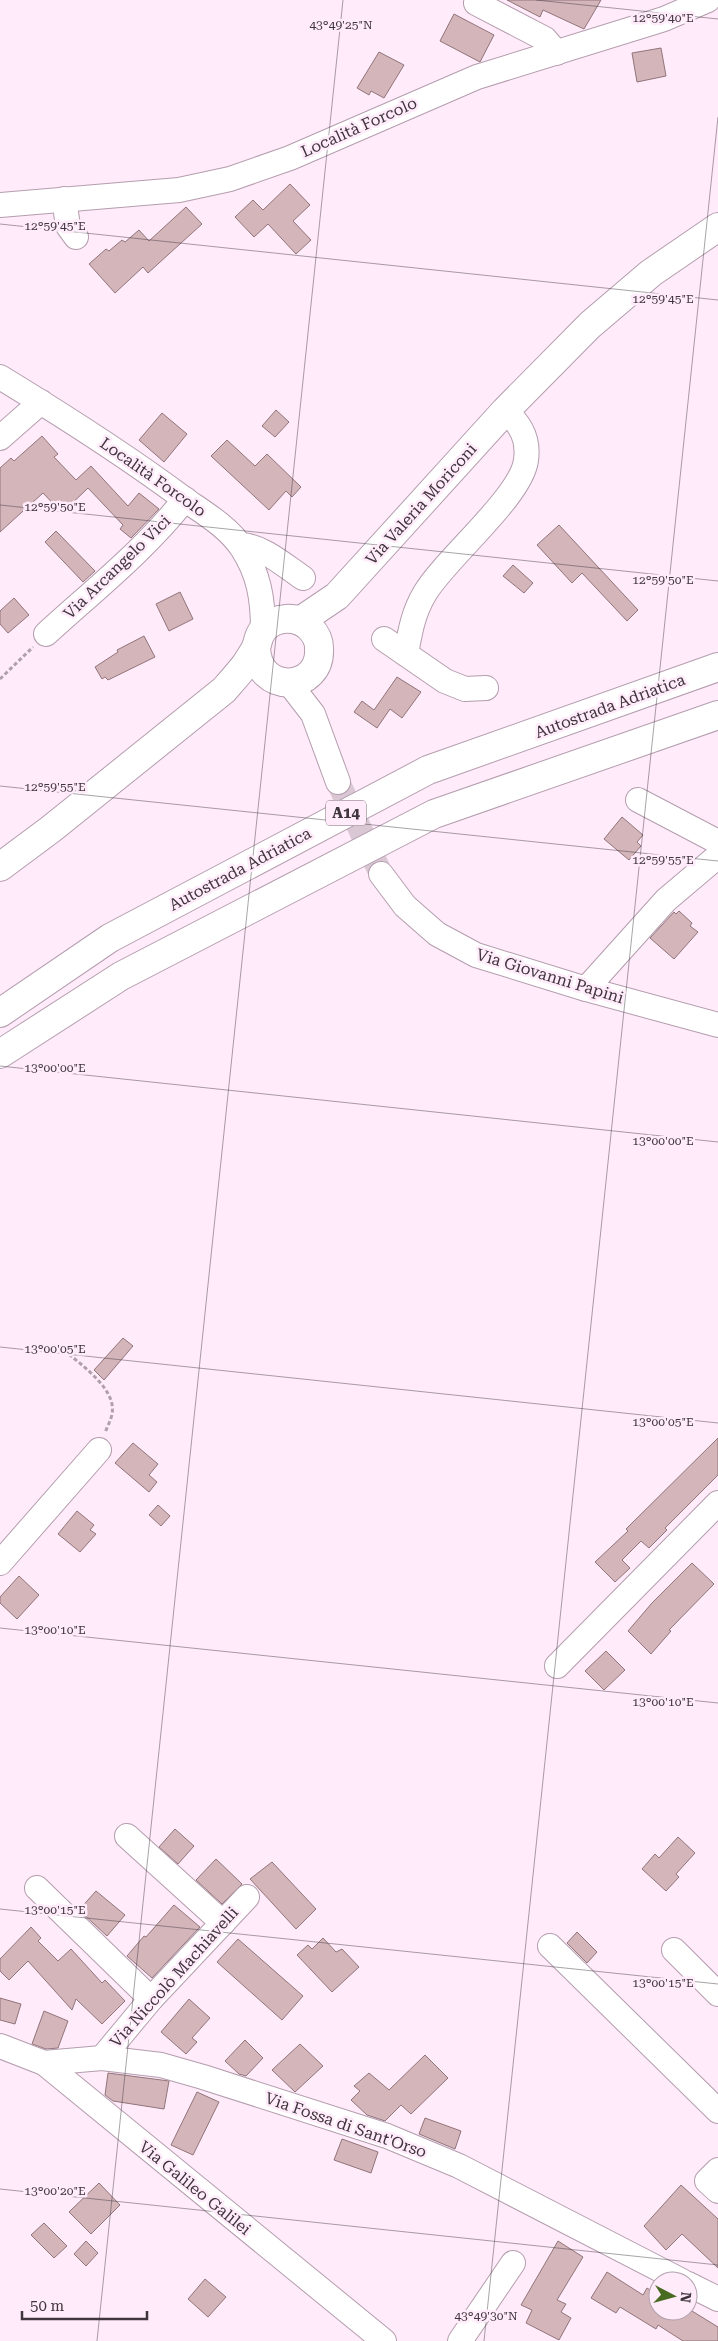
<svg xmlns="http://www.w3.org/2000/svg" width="718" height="2341" viewBox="0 0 718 2341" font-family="'Roboto Serif',serif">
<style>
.building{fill:#d3b5ba;stroke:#91757a}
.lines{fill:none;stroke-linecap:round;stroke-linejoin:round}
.minor-tunnel{stroke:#d9c7d4;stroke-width:24;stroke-dasharray:24 12;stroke-linecap:butt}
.minor-casing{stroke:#b49dae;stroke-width:26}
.major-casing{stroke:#b49dae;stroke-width:30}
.highway-casing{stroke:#b49dae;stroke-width:30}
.path{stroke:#b0a0ac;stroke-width:3;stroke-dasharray:4 2.5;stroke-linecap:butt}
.minor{stroke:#fff;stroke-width:24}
.major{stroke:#fff;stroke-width:28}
.highway{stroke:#fff;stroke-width:28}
.ticks{fill:none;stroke:#3f353d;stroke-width:1;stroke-opacity:0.45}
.labels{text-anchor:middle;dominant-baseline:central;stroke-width:5;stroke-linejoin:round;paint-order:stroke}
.shield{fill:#ffebfa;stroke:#796c76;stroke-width:1}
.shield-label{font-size:15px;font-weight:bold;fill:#3f353d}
.street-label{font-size:16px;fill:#3f353d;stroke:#ffebfa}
.ticks-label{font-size:12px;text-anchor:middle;fill:#3f353d;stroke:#ffebfa;stroke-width:5;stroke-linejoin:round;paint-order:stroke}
</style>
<rect width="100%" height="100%" fill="#ffebfa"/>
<!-- building -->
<g class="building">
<path d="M507,0H601L584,29L543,10L540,17Z"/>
<path d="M454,14L494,35L480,62L440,41Z"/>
<path d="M661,48L666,76L637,82L632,53Z"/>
<path d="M379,52L404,65L384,98L371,91L369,95L357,88Z"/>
<path d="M290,184L310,205L293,221L311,240L296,254L268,224L254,237L235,217L253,200L263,210Z"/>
<path d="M186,207L202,224L148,273L143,267L115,293L89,264L106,249L109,251L122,240L125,242L139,230L149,241Z"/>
<path d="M276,410L289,422L275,437L262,426Z"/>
<path d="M162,413L187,434L164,462L139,440Z"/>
<path d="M42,436L58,454L54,457L76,480L91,466L128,506L139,493L159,509L131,538L120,529L123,525L88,488L62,513L43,493L0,532V468L11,458L14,461Z"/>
<path d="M227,440L255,466L267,454L301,487L292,497L286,491L269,510L211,456Z"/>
<path d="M559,525L638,610L627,621L582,573L572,583L537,545Z"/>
<path d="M56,531L95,571L83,582L45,542Z"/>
<path d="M513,565L533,583L524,593L503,576Z"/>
<path d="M180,592L193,619L169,631L156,604Z"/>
<path d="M14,598L29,615L8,633L0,624V611Z"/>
<path d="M144,636L155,657L108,680L105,677L102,679L95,667L118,652L117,650Z"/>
<path d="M397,677L421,692L402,718L390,709L377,728L354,712L362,701L374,710Z"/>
<path d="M622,817L643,835L637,842L641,846L629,860L604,839Z"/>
<path d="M679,911L692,923L690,926L698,932L674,959L650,938L674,912L676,914Z"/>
<path d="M123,1338L133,1346L104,1380L94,1370Z"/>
<path d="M718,1438V1475L665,1528L667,1530L649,1548L641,1541L622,1560L630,1568L615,1582L595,1562L628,1531L626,1529Z"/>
<path d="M133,1443L158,1464L149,1475L157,1482L149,1492L115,1463Z"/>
<path d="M158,1505L170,1516L161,1526L149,1515Z"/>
<path d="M77,1511L94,1525L90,1530L96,1534L80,1552L58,1534Z"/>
<path d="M692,1563L714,1584L669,1630L671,1631L651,1654L628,1631L652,1603Z"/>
<path d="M19,1576L39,1595L17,1619L0,1603V1597Z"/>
<path d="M606,1651L625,1670L604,1690L585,1671Z"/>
<path d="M175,1829L194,1846L178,1864L159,1847Z"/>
<path d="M678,1837L695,1853L676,1874L679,1877L666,1891L642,1869L655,1854L659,1858Z"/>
<path d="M216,1859L242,1884L222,1904L196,1880Z"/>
<path d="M272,1862L316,1909L296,1929L250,1879Z"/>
<path d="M96,1891L125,1915L107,1936L79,1910Z"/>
<path d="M174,1905L200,1927L152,1978L127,1956L144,1936L146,1937Z"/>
<path d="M31,1927L41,1938L38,1941L58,1961L71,1949L102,1983L105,1980L125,2001L102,2024L76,1999L72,2010L28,1961L9,1980L0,1971V1959Z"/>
<path d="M577,1932L597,1952L587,1963L567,1943Z"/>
<path d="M323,1938L336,1952L342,1949L359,1967L332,1992L297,1955L308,1945L312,1949Z"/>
<path d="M238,1939L303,1996L282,2020L217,1962Z"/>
<path d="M0,1998L21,2004L15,2024L0,2020Z"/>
<path d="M189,1999L210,2018L192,2038L197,2042L186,2054L161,2032Z"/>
<path d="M44,2011L68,2021L58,2048L46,2049L32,2044Z"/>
<path d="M245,2040L263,2058L246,2076L239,2074L225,2061Z"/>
<path d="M300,2044L323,2066L295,2092L272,2070Z"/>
<path d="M425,2055L448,2078L411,2114L401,2105L385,2121L367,2115L351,2100L360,2091L354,2086L369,2073L389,2090Z"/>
<path d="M108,2073L169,2081L164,2109L113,2101L105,2095Z"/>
<path d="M197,2092L219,2102L193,2155L171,2145Z"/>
<path d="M425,2118L461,2131L455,2149L419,2134Z"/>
<path d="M342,2139L378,2152L371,2173L334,2160Z"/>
<path d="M99,2183L120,2205L91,2234L69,2212Z"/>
<path d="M681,2185L718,2219V2268L682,2234L666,2250L644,2226Z"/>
<path d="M44,2223L67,2246L54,2258L31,2235Z"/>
<path d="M86,2241L98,2253L86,2266L74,2254Z"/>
<path d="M558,2241L583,2257L557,2300L566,2304L561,2312L571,2318L559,2340L526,2323L532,2310L521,2305Z"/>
<path d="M607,2272L643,2295L647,2288L658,2295V2311H692L718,2327V2341H683L658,2325L656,2329L620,2307L616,2313L591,2298Z"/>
<path d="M205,2279L226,2297L208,2317L188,2299Z"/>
</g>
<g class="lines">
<!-- minor-tunnel -->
<path class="minor-tunnel" d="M338,782L381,874"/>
<!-- minor casing -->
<g class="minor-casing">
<g id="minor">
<path d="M476,3L545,39L557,53"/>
<path d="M64,199L68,226L76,237"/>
<path d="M0,205L179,190L230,179L290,158L477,77L664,19L708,0"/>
<path d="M0,377C64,416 127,456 187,501C206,514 229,528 242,548C259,574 263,599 263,630"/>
<path d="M0,438L41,402"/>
<path d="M241,545C263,546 285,566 303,578"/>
<path d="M46,634C93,591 146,549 185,499"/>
<path d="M384,639L445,681L465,689L486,688"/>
<path d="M406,654C410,632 413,613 425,593C445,559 522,496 526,460C529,439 521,424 505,411"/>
<path d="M289,683L313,714L338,782"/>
<path d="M638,800L718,842"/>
<path d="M381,874L405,906L437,934L476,955L586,989L718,1025"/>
<path d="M586,989L666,900L718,856"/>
<path d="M0,1563L99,1450"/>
<path d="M557,1666L718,1503"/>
<path d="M127,1836L223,1923"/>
<path d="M37,1888L151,1999"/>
<path d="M550,1946L718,2111"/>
<path d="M674,1950L718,1994"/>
<path d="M0,2046L44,2063L384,2341"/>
<path d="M102,2058L151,1999L247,1897"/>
<path d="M44,2063L102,2058L161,2065L203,2077L387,2136L459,2166L682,2281"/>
<path d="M718,2170L707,2181L718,2191"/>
<path d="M688,2284L718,2299"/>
<path d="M460,2341L513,2263"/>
</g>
</g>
<!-- major casing -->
<g class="major-casing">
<g id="major">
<path d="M300,621L337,596L505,411L590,325L651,273L718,227"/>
<path d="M0,867L51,829L224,690C231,682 239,673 246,664C249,659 253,653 256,648C258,642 258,636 263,630C275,616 297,615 310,628C316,634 319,640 319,648C322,692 257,696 256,647"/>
</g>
</g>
<!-- highway casing -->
<g class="highway-casing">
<g id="highway">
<path d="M0,1013L110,938L428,770L718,667"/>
<path d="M0,1054L121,976L434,814L718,715"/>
</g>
</g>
<!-- path -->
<g class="path">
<path d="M0,679L33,647"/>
<path d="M64,1350C81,1365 117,1389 112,1414C111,1420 107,1427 105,1433"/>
</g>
<!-- minor -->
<use href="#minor" class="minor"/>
<!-- major -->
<use href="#major" class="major"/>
<!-- highway -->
<use href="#highway" class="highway"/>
</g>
<!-- ticks -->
<path class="ticks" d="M536,0L718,19M0,224L718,300M0,505L718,581M0,786L718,861M0,1066L718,1142M0,1347L718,1423M0,1628L718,1703M0,1909L718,1984M0,2189L718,2265M97,2341L343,0M484,2341L718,117"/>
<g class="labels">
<!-- shield labels -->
<rect class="shield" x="326" y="800.5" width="40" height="25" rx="4"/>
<g class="shield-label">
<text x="346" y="813">A14</text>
</g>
<!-- street labels -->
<g class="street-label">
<text transform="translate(359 127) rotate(-24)">Località Forcolo</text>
<text transform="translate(153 477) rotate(35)">Località Forcolo</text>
<text transform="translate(421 504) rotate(-48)">Via Valeria Moriconi</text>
<text transform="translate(117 567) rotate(-44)">Via Arcangelo Vici</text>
<text transform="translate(610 706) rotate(-20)">Autostrada Adriatica</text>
<text transform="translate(240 869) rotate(-28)">Autostrada Adriatica</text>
<text transform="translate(550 976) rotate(17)">Via Giovanni Papini</text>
<text transform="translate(174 1977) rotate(-48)">Via Niccolò Machiavelli</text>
<text transform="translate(346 2125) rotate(19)">Via Fossa di Sant'Orso</text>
<text transform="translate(195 2188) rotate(39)">Via Galileo Galilei</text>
</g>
</g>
<g class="ticks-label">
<text x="663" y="22">12°59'40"E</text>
<text x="341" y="29">43°49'25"N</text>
<text x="55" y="230">12°59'45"E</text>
<text x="663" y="303">12°59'45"E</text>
<text x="55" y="511">12°59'50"E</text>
<text x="663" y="584">12°59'50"E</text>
<text x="55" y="791">12°59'55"E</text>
<text x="663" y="864">12°59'55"E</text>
<text x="55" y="1072">13°00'00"E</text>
<text x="663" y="1145">13°00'00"E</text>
<text x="55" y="1353">13°00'05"E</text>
<text x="663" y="1426">13°00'05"E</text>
<text x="55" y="1634">13°00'10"E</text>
<text x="663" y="1706">13°00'10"E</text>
<text x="55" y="1914">13°00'15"E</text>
<text x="663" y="1987">13°00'15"E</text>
<text x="55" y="2195">13°00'20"E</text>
<text x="486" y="2320">43°49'30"N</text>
</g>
<!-- north arrow -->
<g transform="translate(673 2296) rotate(96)"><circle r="24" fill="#ffebfa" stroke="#b2a2ae"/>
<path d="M0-4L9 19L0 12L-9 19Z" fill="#486a21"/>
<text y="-8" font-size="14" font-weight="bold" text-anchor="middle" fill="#3f353d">N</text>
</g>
<!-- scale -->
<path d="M22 2311v8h125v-8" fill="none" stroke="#3f353d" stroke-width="2.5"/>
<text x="30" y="2311" font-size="15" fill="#3f353d" stroke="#ffebfa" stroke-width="4" paint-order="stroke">50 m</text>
</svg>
